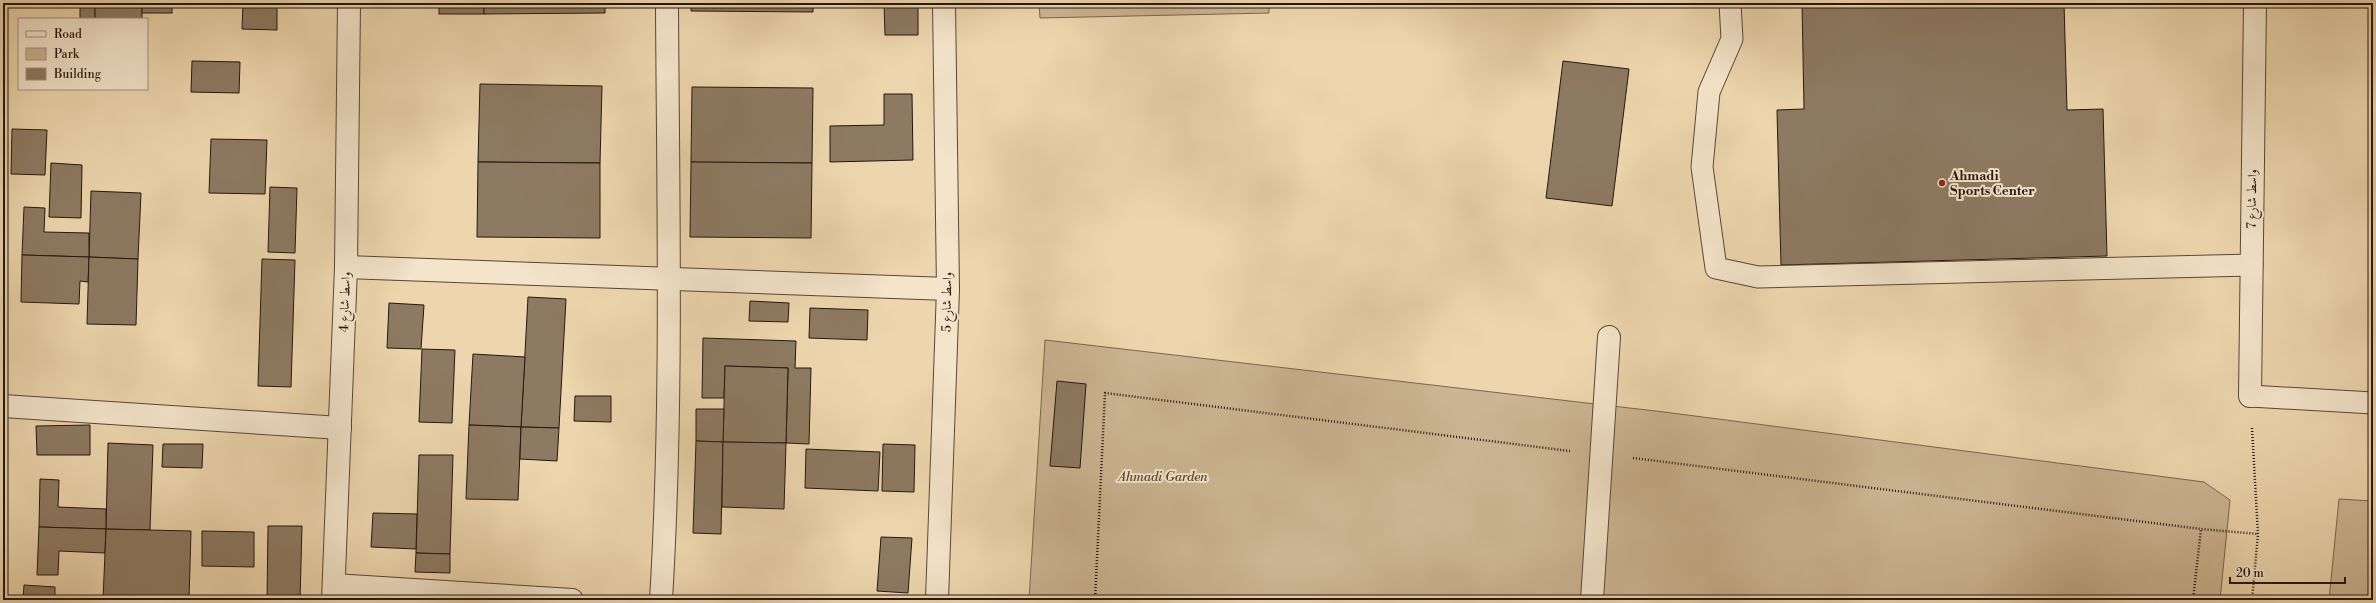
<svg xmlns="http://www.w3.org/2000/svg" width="2376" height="603" viewBox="0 0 2376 603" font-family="'Libre Bodoni',Amiri,serif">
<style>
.green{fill:#cbb592;stroke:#786651}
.building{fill:#8d7a62;stroke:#251610}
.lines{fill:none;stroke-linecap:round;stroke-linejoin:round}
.lane-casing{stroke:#574637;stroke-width:23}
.street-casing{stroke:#574637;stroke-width:24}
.path{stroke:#251610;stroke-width:2.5;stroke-dasharray:1 2;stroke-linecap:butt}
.lane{stroke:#f3e4ca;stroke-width:21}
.street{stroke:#f3e4ca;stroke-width:22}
.poi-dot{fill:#8f2418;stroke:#f3e4ca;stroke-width:1.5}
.labels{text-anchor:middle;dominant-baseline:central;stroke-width:4;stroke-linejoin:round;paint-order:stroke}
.poi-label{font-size:13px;font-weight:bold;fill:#251610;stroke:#f3e4ca;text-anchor:start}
.street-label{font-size:13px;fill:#251610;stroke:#f3e4ca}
.park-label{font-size:13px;font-style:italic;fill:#574637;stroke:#f3e4ca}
</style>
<rect width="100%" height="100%" fill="#edd6ad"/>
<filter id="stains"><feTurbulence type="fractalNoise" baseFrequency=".005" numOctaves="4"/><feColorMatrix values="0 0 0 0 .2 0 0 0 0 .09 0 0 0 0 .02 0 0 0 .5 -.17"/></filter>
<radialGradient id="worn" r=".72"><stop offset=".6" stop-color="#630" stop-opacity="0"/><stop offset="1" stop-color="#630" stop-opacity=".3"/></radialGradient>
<!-- green -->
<g class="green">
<path d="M1039,3H1269V13L1040,18Z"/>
<path d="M1045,340L1664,412L2204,482L2230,500L2220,600H1029Z"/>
<path d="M2339,499L2373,501V600H2329Z"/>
</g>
<!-- building -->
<g class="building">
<rect x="80" y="3" width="15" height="16"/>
<rect x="95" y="3" width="47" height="16"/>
<rect x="142" y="3" width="30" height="10"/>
<path d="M243,3H277V30L242,29Z"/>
<rect x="439" y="3" width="45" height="11"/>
<path d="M484,3H605V13L484,14Z"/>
<path d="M691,3H813V12L691,11Z"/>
<path d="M884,3H918V35H885Z"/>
<path d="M1802,3H2064L2067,110L2103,109L2107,256L1781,265L1777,110L1804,109Z"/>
<path d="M192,61L240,62L239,93L191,92Z"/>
<path d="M1563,61L1629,69L1612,206L1546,198Z"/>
<path d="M480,84L602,86L600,163L478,162Z"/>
<path d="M692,87L813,88L812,163L691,162Z"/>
<path d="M884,94H912L913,160L830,162V126L884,125Z"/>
<path d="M12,129L47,130L45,175L11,174Z"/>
<path d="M211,139L267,140L265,194L209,193Z"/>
<path d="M478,162L600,163V238L477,237Z"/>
<path d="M691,162L812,163L811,238L690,237Z"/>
<path d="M51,163L82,165L81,218L49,217Z"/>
<path d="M270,187L297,188L295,253L268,252Z"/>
<path d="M91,191L141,193L138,259L89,257Z"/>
<path d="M24,207L45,208L44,232L89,233V257L22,255Z"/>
<path d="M22,255L89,257L88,282L80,281L79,304L21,302Z"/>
<path d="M89,257L138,259L136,325L87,324Z"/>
<path d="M262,259L295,260L291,387L258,386Z"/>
<path d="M528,297L566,299L559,428L521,427Z"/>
<path d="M750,301L789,303L788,322L749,321Z"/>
<path d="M389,303L424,305L421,349L387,348Z"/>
<path d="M810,308L868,310L867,340L809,338Z"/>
<path d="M703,338L796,341L795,368H811L809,444L786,443L788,368L725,366L724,398H702Z"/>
<path d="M422,349L455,350L452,423L419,422Z"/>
<path d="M473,354L525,357L521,427L469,425Z"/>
<path d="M725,366L788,368L786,443L723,442Z"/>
<path d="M1057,381L1086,384L1080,468L1050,466Z"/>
<path d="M575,396H611V422L574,421Z"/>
<path d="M696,409H724L723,442L696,441Z"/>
<path d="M90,425V455H37L36,426Z"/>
<path d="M469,425L521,427L518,500L466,499Z"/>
<path d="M521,427L559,428L557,461L520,459Z"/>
<path d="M696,441L723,442L721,534L693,533Z"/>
<path d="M723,442L786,443L784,509L722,507Z"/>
<path d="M108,443L153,445L150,530L106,529Z"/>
<path d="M163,444H203L202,468L162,467Z"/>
<path d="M883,444L915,445L914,492L882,491Z"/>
<path d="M806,449L880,452L878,491L805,488Z"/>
<path d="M419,455H453L450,554L416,553Z"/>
<path d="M40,479L59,480L58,507L106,509V529L39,527Z"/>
<path d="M373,513L417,514L416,549L371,547Z"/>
<path d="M268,526H302L300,600H267Z"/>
<path d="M39,527L106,529L105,553L59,551L58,575H37Z"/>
<path d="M106,529L191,531L189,600H103Z"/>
<path d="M202,531L254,532V567L202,566Z"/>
<path d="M881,537L912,538L908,593L877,591Z"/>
<path d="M416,553L450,554V573L415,572Z"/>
<path d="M24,585L55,587V600H23Z"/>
</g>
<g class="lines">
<!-- lane casing -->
<g class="lane-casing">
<g id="lane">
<path d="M1730,3L1732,39L1709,92L1702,167L1716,268L1758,277L2252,265"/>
<path d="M2250,396L2373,403"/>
</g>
</g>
<!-- street casing -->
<g class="street-casing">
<g id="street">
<path d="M346,267L948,289"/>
<path d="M2250,396L2255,3"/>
<path d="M3,406L340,428"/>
<path d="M334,585L572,600"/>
<path d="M333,600L346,267L349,3"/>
<path d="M661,600C673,401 668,202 667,3"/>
<path d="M937,600L948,289L944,3"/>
<path d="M1592,600L1609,337"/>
</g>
</g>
<!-- path -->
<g class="path">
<path d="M2252,428L2258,534L2252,600"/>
<path d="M1633,458L2201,529L2258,534"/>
<path d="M1095,600L1105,393L1570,451"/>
<path d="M2193,600L2201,529"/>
</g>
<!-- lane -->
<use href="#lane" class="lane"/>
<!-- street -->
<use href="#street" class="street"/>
</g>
<!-- markers -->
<circle class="poi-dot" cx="1942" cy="183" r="4"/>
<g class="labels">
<!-- poi labels -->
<g class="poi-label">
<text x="1950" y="176">Ahmadi<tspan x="1950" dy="15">Sports Center</tspan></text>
</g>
<!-- street labels -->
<g class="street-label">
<text transform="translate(2252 199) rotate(-89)">واسط شارع 7</text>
<text transform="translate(345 302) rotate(-88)">واسط شارع 4</text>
<text transform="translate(947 302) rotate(-89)">واسط شارع 5</text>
</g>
<!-- park labels -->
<g class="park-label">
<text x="1163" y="477">Ahmadi Garden</text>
</g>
</g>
<!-- margin -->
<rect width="2376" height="603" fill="none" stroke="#edd6ad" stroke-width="16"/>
<rect x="4" y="4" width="2368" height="595" fill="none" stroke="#251610" stroke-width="2"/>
<rect x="8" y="8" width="2360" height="587" fill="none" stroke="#251610"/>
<!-- legend -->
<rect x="18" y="18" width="130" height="72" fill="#f3e4ca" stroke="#a19280"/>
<rect x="26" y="31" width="20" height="6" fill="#f3e4ca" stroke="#a19280"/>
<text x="54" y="38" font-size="12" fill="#251610">Road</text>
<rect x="26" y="48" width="20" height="12" fill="#cbb592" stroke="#a19280"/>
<text x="54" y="58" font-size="12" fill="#251610">Park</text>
<rect x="26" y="68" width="20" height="12" fill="#8d7a62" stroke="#a19280"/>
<text x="54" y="78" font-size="12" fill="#251610">Building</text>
<!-- scale -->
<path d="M2230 577v6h115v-6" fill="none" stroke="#251610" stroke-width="2"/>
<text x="2236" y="577" font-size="12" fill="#251610" stroke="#f3e4ca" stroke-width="3" paint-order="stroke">20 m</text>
<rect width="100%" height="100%" filter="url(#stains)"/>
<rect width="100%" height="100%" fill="url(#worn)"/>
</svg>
